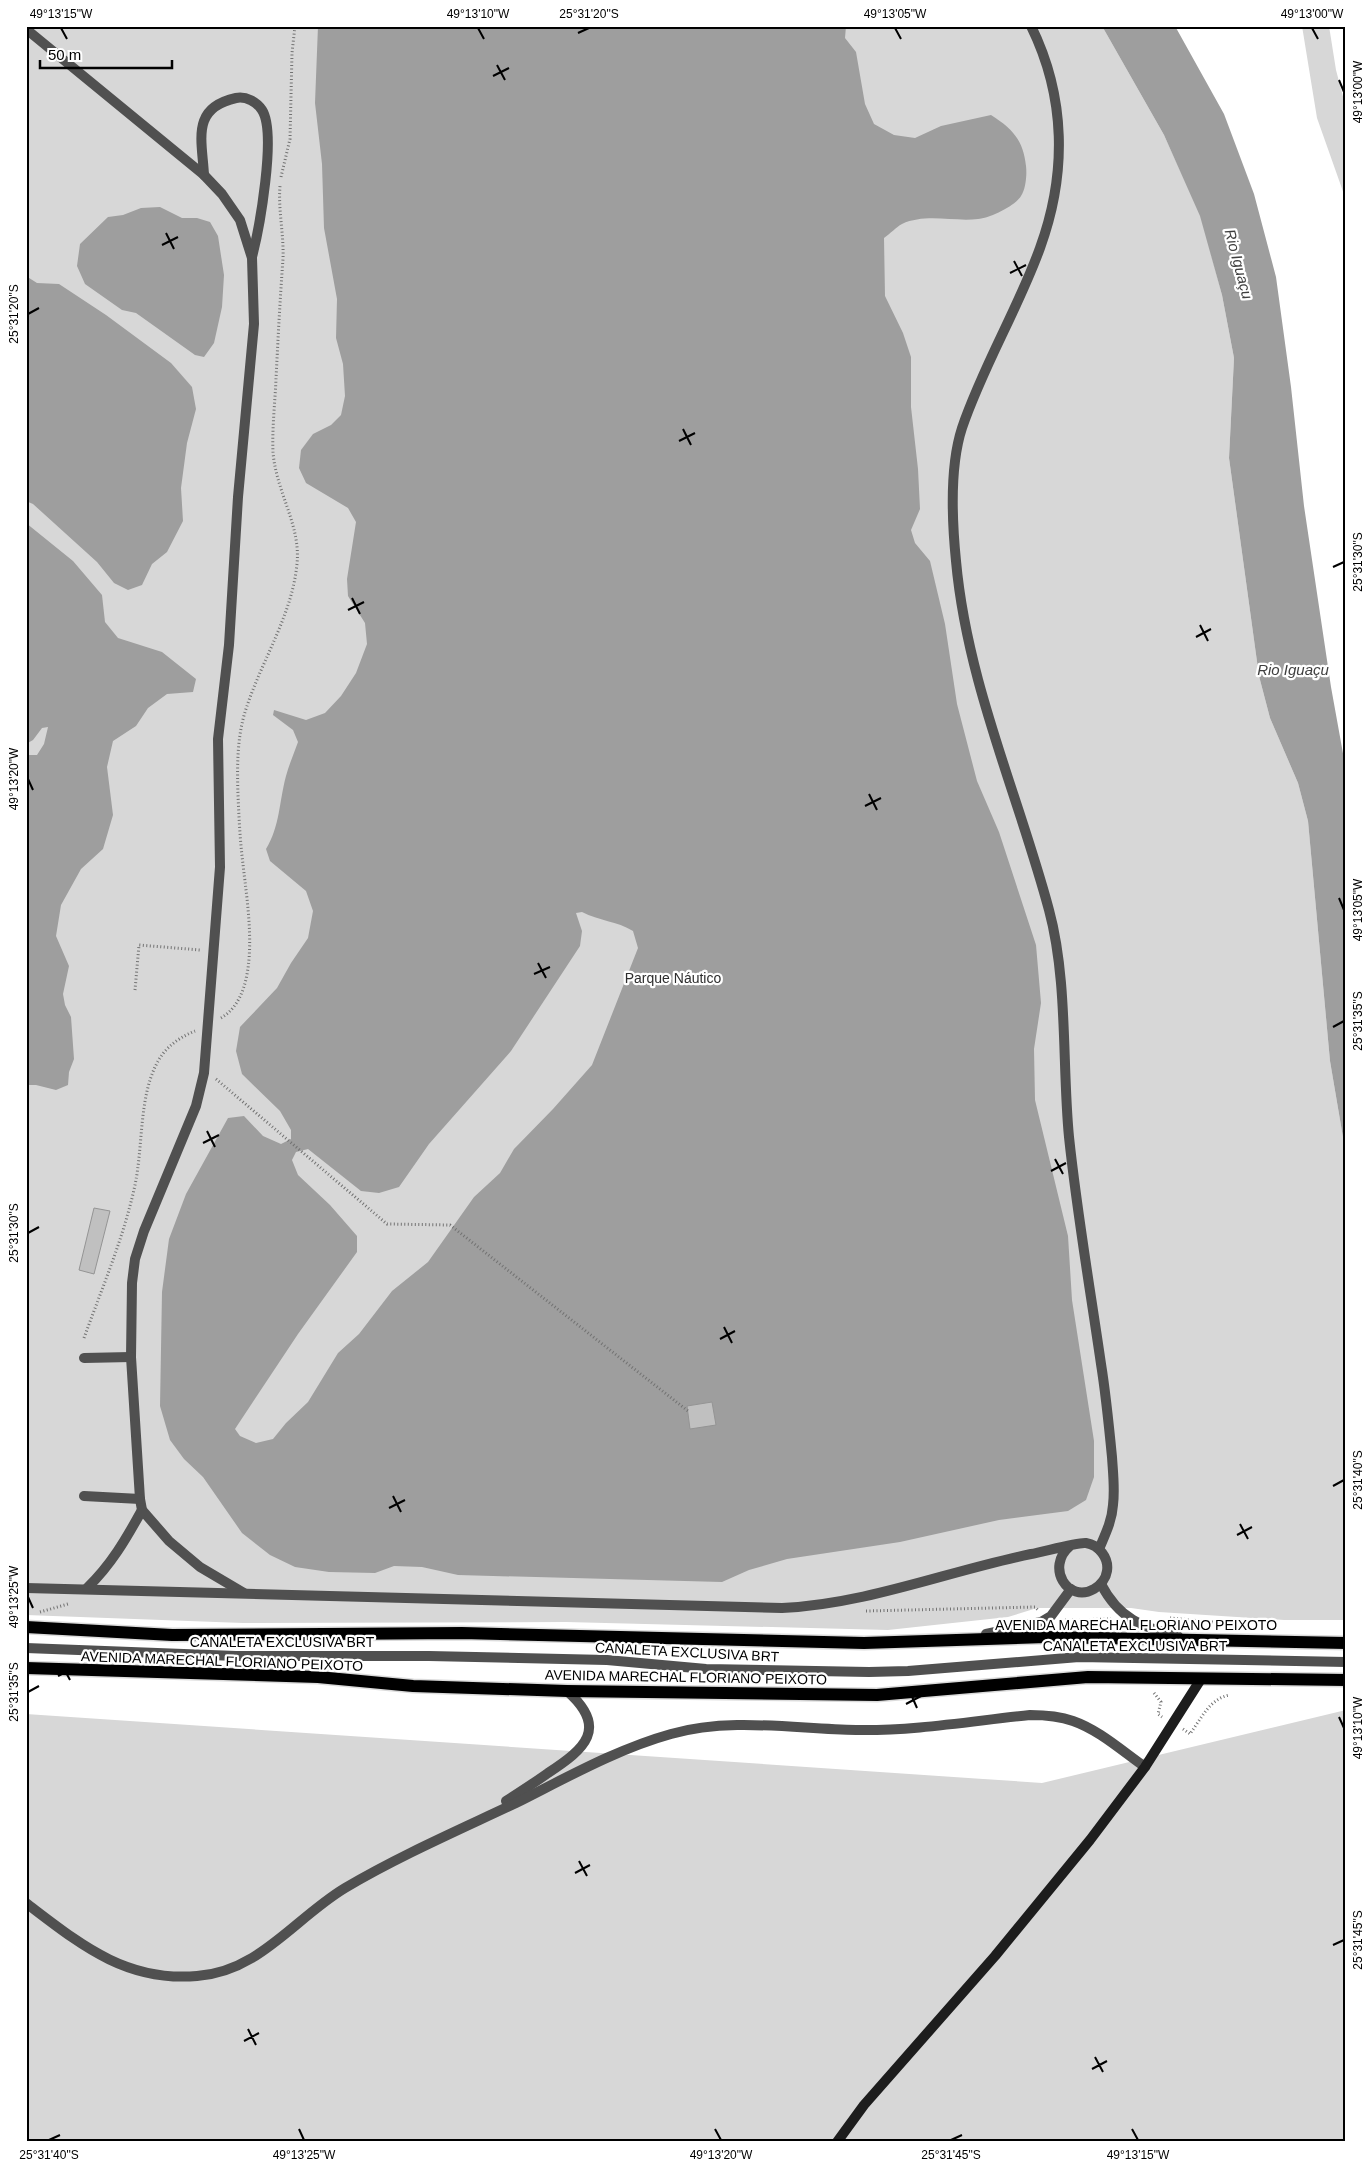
<svg xmlns="http://www.w3.org/2000/svg" width="1372" height="2168" viewBox="0 0 1372 2168" font-family="Arial,sans-serif">
<style>
.green{fill:#d7d7d7}
.water{fill:#9e9e9e;fill-rule:evenodd}
.building{fill:#c0c0c0;stroke:#949494}
.lines{fill:none;stroke-linecap:round;stroke-linejoin:round}
.primary-casing{stroke:#dbdbdb;stroke-width:15}
.path{stroke:#727272;stroke-width:3;stroke-dasharray:1 2.5;stroke-linecap:butt}
.lane{stroke:#505050;stroke-width:10}
.secondary{stroke:#1d1d1d;stroke-width:10}
.primary{stroke:#000;stroke-width:12}
.ticks{fill:none;stroke:#000;stroke-width:2}
.labels{text-anchor:middle;dominant-baseline:central;stroke-width:4.5;stroke-linejoin:round;paint-order:stroke}
.park-label{font-size:14px;fill:#2e2e2e;stroke:#fff}
.street-label{font-size:14px;fill:#000;stroke:#fff}
.water-label{font-size:15px;font-style:italic;fill:#3f3f3f;stroke:#fff}
.neatline{fill:none;stroke:#000;stroke-width:2}
.ticks-label{font-size:12px;text-anchor:middle;fill:#000}
</style>
<rect width="100%" height="100%" fill="#fff"/>
<!-- green -->
<g class="green">
<path d="M26,26H1102L1164,135L1201,216L1222,295L1234,358L1229,458L1259,676L1270,718L1298,783L1308,821L1330,1061L1346,1155V1620H1284L1159,1612L1131,1608H1037L1008,1617L888,1630L566,1622L243,1623L26,1615Z"/>
<path d="M1302,26H1329L1336,70L1346,108V200L1317,118Z"/>
<path d="M1346,1710V2142H26V1714L1042,1783Z"/>
</g>
<!-- water -->
<g class="water">
<path d="M318,26H846L845,38L856,52L865,104L874,124L894,135L915,138L941,126L991,115C1013,129 1023,140 1026,166C1027,174 1026,189 1021,196C1015,206 990,218 978,219C953,222 926,213 902,224C896,227 890,234 884,238L885,296L903,333L911,357V407L918,469L920,509L911,530L915,543L930,561L945,624L957,704L977,781L999,832L1036,945L1041,1003L1034,1049L1035,1100L1068,1236L1072,1300L1094,1441V1477L1086,1500L1068,1511L999,1520L900,1542L787,1559L749,1570L722,1582L458,1575L422,1567L394,1566L375,1573L329,1572L295,1567L270,1555L242,1533L203,1477L184,1459L170,1440L160,1406L162,1292L169,1239L186,1194L228,1118L244,1116L263,1136L281,1144L291,1139V1130L280,1111L242,1074L236,1051L240,1027L277,988L291,963L308,938L313,911L306,891L270,861L266,849C280,826 279,802 286,776C289,765 294,753 298,742L293,730L273,715L274,710L306,720L325,713L341,696L356,673L367,644L365,623L348,596L347,579L356,522L348,508L306,483L299,468L301,450L313,434L331,425L341,415L345,396L343,364L336,338L337,299L324,228L322,164L315,103ZM582,912C599,921 617,921 633,931L638,948L592,1065L553,1109L514,1149L500,1173L474,1197L428,1262L392,1291L359,1334L338,1353L308,1402L286,1423L273,1439L256,1443L240,1436L235,1429L298,1334L357,1252V1236L330,1205L298,1175L292,1160L296,1152L308,1149L361,1191L379,1193L399,1187L429,1144L511,1051L580,946L582,931L576,913Z"/>
<path d="M1102,26H1175L1224,114L1254,194L1276,277L1291,387L1304,506L1331,687L1346,770V1155L1330,1061L1308,821L1298,783L1270,718L1259,676L1229,458L1234,358L1222,295L1200,216L1164,135Z"/>
<path d="M160,207L182,218H197L210,222L218,236L224,275L222,307L214,343L204,357L195,355L136,313L122,310L85,284L77,266L80,244L108,217L123,215L141,208Z"/>
<path d="M26,276L37,283L59,284L106,315L171,363L192,387L196,409L187,443L181,488L183,521L167,552L152,564L142,585L128,590L114,583L97,562L33,504L26,501Z"/>
<path d="M26,523L73,561L102,595L105,622L118,638L162,652L196,679L193,692L167,694L148,708L136,726L113,741L107,767L113,815L103,849L81,869L61,905L56,936L69,966L63,994L65,1005L71,1017L74,1059L69,1072L68,1085L56,1090L36,1085H26V755H37L44,744L48,727L42,728L33,740L26,744Z"/>
</g>
<!-- building -->
<g class="building">
<path d="M94,1208L110,1211L94,1274L79,1270Z"/>
<path d="M712,1402L716,1425L690,1429L687,1406Z"/>
</g>
<g class="lines">
<!-- primary casing -->
<g class="primary-casing">
<g id="primary">
<path d="M26,1627L172,1635L462,1633L864,1643L1046,1637L1346,1643"/>
<path d="M26,1668L318,1677L413,1686L567,1691L877,1695L1088,1677L1346,1680"/>
</g>
</g>
<!-- path -->
<g class="path">
<path d="M281,177L290,139L292,53L295,26"/>
<path d="M135,990L139,945L200,950"/>
<path d="M221,1018C264,993 247,904 243,864C240,841 239,818 238,795C237,765 237,734 247,706C263,658 292,615 297,564C301,525 276,492 273,452C272,428 275,403 276,379C278,339 280,299 283,259C284,234 278,210 280,186"/>
<path d="M216,1079L387,1224L450,1225L688,1411"/>
<path d="M84,1338C102,1288 124,1237 135,1185C143,1147 139,1099 156,1065C164,1048 178,1038 195,1031"/>
<path d="M866,1611L1035,1607L1038,1610"/>
<path d="M40,1612L68,1604"/>
<path d="M1170,1618L1233,1624"/>
<path d="M1065,1620L1111,1619"/>
<path d="M1154,1693L1161,1702L1158,1714L1162,1717"/>
<path d="M1183,1729L1190,1734C1201,1719 1210,1698 1230,1695"/>
</g>
<!-- lane -->
<g class="lane">
<path d="M1031,26C1066,97 1067,174 1040,248C1018,309 983,366 962,428C949,468 952,521 956,561C967,683 1018,794 1049,910C1068,980 1062,1065 1069,1137C1077,1213 1090,1288 1101,1364C1106,1395 1109,1426 1112,1457C1113,1473 1115,1489 1113,1505C1112,1521 1105,1535 1099,1549"/>
<path d="M26,29L204,175L222,194L240,220L252,258L254,324L238,497L229,645L218,739L220,867L204,1073L196,1106L144,1231L135,1259L132,1283L131,1357L140,1499L142,1510L169,1541L200,1567L244,1593"/>
<path d="M204,175C202,139 191,108 236,98C246,96 257,102 262,110C277,133 259,230 252,257"/>
<path d="M84,1358L131,1357"/>
<path d="M84,1496L140,1499"/>
<path d="M1101,1584C1119,1619 1142,1627 1178,1636"/>
<path d="M26,1588L782,1608C867,1604 948,1571 1031,1554C1043,1552 1077,1542 1086,1543C1099,1545 1109,1558 1107,1571C1106,1578 1101,1585 1094,1589C1068,1604 1045,1567 1070,1546"/>
<path d="M87,1588C111,1565 126,1539 142,1510"/>
<path d="M986,1634L1041,1622L1051,1616L1071,1589"/>
<path d="M26,1648L236,1656H429L607,1660L706,1669L869,1672L908,1671L1079,1657L1346,1662"/>
<path d="M506,1801C520,1792 534,1783 548,1773C585,1749 609,1728 567,1691"/>
<path d="M26,1903C80,1944 125,1982 197,1976C259,1972 295,1918 345,1888C399,1856 459,1830 516,1803C566,1778 617,1749 671,1734C730,1717 795,1729 856,1730C914,1731 972,1721 1030,1715C1044,1715 1059,1716 1073,1721C1099,1730 1122,1751 1145,1767"/>
</g>
<!-- secondary -->
<path class="secondary" d="M837,2142L864,2105L995,1956L1090,1840L1145,1767L1201,1679"/>
<!-- primary -->
<use href="#primary" class="primary"/>
</g>
<!-- ticks -->
<path class="ticks" d="M61,28L67,39M478,28L484,39M895,28L901,39M1312,28L1318,39M578,33L589,28M497,65L505,80M493,76L509,68M1339,80L1344,92M166,233L174,249M162,245L178,237M1014,261L1022,276M1010,273L1026,265M28,314L39,308M683,429L691,445M679,441L695,433M1333,567L1344,562M352,598L360,614M348,610L364,602M1200,625L1208,641M1196,637L1211,629M28,779L33,790M869,794L877,810M865,806L881,798M1339,898L1344,910M538,963L546,978M534,974L550,967M1333,1027L1344,1021M207,1131L215,1147M203,1143L219,1135M1055,1159L1063,1174M1051,1171L1066,1163M28,1233L39,1227M724,1327L732,1343M720,1339L735,1331M1333,1486L1344,1480M393,1496L401,1512M389,1508L405,1500M1240,1524L1248,1539M1237,1535L1252,1527M28,1597L33,1608M62,1665L70,1680M58,1676L74,1668M28,1692L39,1686M910,1692L917,1708M906,1704L921,1696M1339,1717L1344,1728M579,1861L587,1876M575,1873L590,1865M1333,1945L1344,1940M248,2029L256,2045M244,2041L259,2033M1095,2057L1103,2072M1092,2069L1107,2061M299,2129L304,2140M715,2129L721,2140M1132,2129L1138,2140M49,2140L60,2135M951,2140L962,2135"/>
<g class="labels">
<!-- park labels -->
<g class="park-label">
<text x="673" y="978">Parque Náutico</text>
</g>
<!-- street labels -->
<g class="street-label">
<text x="1136" y="1625">AVENIDA MARECHAL FLORIANO PEIXOTO</text>
<text x="282" y="1642">CANALETA EXCLUSIVA BRT</text>
<text x="1135" y="1646">CANALETA EXCLUSIVA BRT</text>
<text transform="translate(687 1652) rotate(3)">CANALETA EXCLUSIVA BRT</text>
<text transform="translate(222 1661) rotate(2)">AVENIDA MARECHAL FLORIANO PEIXOTO</text>
<text transform="translate(686 1677) rotate(1)">AVENIDA MARECHAL FLORIANO PEIXOTO</text>
</g>
<!-- water labels -->
<g class="water-label">
<text transform="translate(1239 264) rotate(75)">Rio Iguaçu</text>
<text x="1293" y="669">Rio Iguaçu</text>
</g>
</g>
<!-- border -->
<rect width="1372" height="2168" fill="none" stroke="#ffffff" stroke-width="55"/>
<!-- scale -->
<path d="M40 60v8h132v-8" fill="none" stroke="#000000" stroke-width="2.5"/>
<text x="48" y="60" font-size="15" fill="#000000" stroke="#ffffff" stroke-width="4" paint-order="stroke">50 m</text>
<rect x="28" y="28" width="1316" height="2112" class="neatline"/>
<g class="ticks-label">
<text x="61" y="18">49°13'15"W</text>
<text x="478" y="18">49°13'10"W</text>
<text x="589" y="18">25°31'20"S</text>
<text x="895" y="18">49°13'05"W</text>
<text x="1312" y="18">49°13'00"W</text>
<text transform="translate(1358 92) rotate(-90)" y="4">49°13'00"W</text>
<text transform="translate(14 314) rotate(-90)" y="4">25°31'20"S</text>
<text transform="translate(1358 562) rotate(-90)" y="4">25°31'30"S</text>
<text transform="translate(14 779) rotate(-90)" y="4">49°13'20"W</text>
<text transform="translate(1358 910) rotate(-90)" y="4">49°13'05"W</text>
<text transform="translate(1358 1021) rotate(-90)" y="4">25°31'35"S</text>
<text transform="translate(14 1233) rotate(-90)" y="4">25°31'30"S</text>
<text transform="translate(1358 1480) rotate(-90)" y="4">25°31'40"S</text>
<text transform="translate(14 1597) rotate(-90)" y="4">49°13'25"W</text>
<text transform="translate(14 1692) rotate(-90)" y="4">25°31'35"S</text>
<text transform="translate(1358 1728) rotate(-90)" y="4">49°13'10"W</text>
<text transform="translate(1358 1940) rotate(-90)" y="4">25°31'45"S</text>
<text x="49" y="2159">25°31'40"S</text>
<text x="304" y="2159">49°13'25"W</text>
<text x="721" y="2159">49°13'20"W</text>
<text x="951" y="2159">25°31'45"S</text>
<text x="1138" y="2159">49°13'15"W</text>
</g>
</svg>
